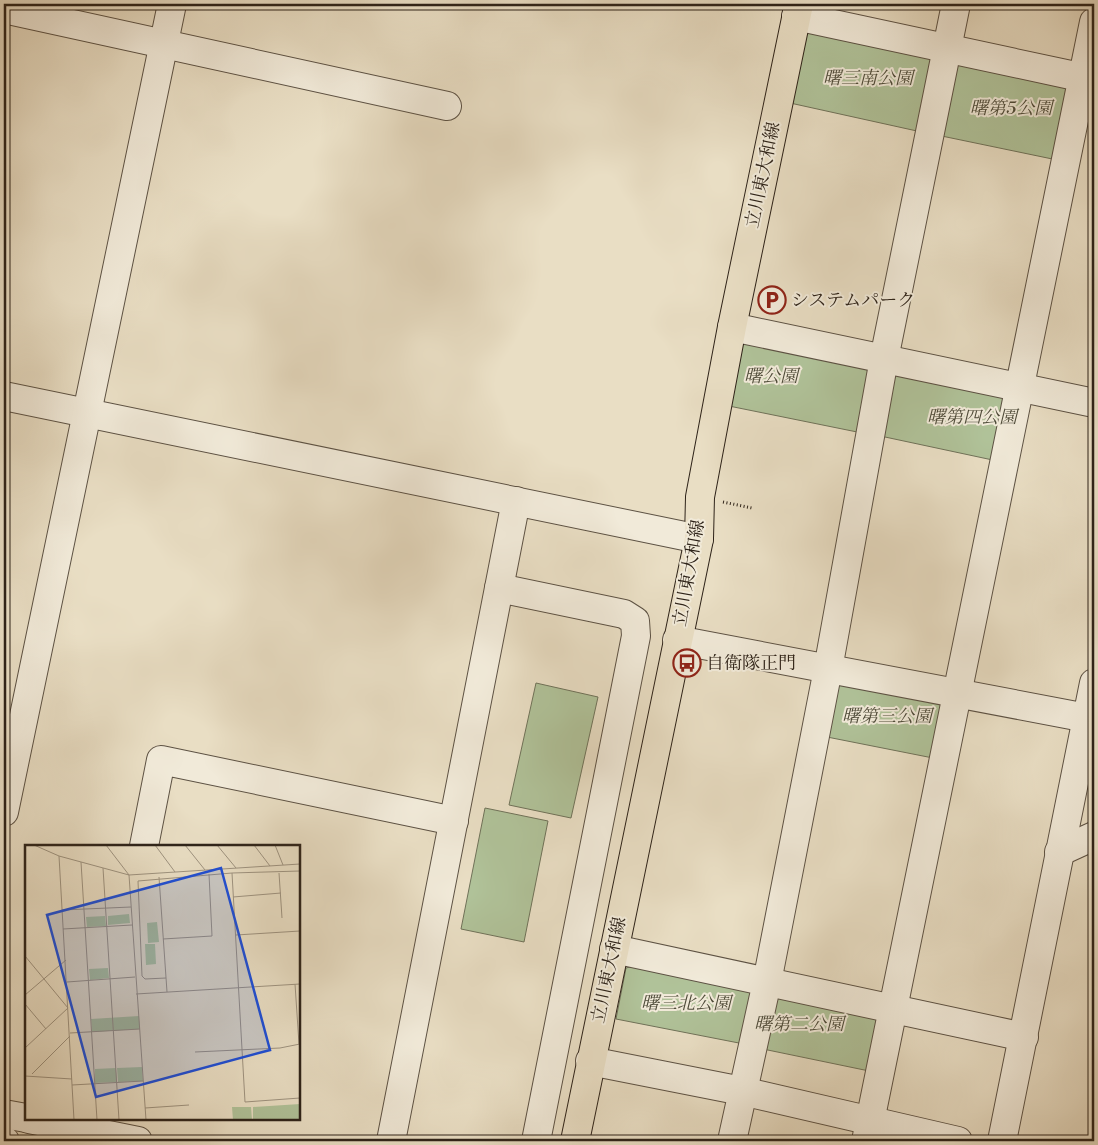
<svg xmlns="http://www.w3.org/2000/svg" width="1098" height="1145" viewBox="0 0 1098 1145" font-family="'Libre Bodoni','Noto Serif JP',serif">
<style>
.green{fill:#b0c299;stroke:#6f7259}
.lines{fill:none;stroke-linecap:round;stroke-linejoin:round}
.minor-casing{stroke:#5d5244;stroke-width:30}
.major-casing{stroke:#2e2319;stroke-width:30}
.path{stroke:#2e2319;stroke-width:3;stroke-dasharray:1 2.5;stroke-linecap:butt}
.minor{stroke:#f1ead9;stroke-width:28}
.major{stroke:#e9dec4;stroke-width:28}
.labels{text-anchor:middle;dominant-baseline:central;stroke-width:4;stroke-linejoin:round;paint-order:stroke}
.park-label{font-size:18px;font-style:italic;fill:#4e4b39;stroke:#f1ead9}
.street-label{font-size:18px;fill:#2e2319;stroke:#f1ead9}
.poi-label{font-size:18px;fill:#2e2319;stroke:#f1ead9;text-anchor:start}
.inset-road{fill:none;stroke:#9e9380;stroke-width:1}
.view{fill:#1d4ed8;fill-opacity:0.15;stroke:#1d4ed8;stroke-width:2.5}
.inset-edge{fill:none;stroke:#2e2319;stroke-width:2.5}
</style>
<rect width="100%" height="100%" fill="#e9dec4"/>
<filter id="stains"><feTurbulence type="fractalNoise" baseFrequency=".004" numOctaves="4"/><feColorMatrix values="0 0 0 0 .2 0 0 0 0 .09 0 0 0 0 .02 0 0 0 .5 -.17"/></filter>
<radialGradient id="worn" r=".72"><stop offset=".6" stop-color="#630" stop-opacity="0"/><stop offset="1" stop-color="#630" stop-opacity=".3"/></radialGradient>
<!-- green -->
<g class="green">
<path d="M798,20L942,52L926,133L781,101Z"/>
<path d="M948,53L1079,80L1062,161L932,134Z"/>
<path d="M734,329L881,361L867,434L719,404Z"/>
<path d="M886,362L1017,388L1002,462L871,434Z"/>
<path d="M835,674L951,697L938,759L822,736Z"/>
<path d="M536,683L598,697L571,818L509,805Z"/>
<path d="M485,808L548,821L524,942L461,929Z"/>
<path d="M642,964L755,987L744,1044L616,1019L626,968Z"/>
<path d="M771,986L882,1010L874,1072L758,1048Z"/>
</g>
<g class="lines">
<!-- minor casing -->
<g class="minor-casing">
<g id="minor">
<path d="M4,9L447,106"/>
<path d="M796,16L1094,80"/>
<path d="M732,327L1094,403"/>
<path d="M4,396L699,539"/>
<path d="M499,588L624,614L635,621L636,636L536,1141"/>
<path d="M677,640L1087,718"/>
<path d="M4,812L172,4"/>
<path d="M144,846L161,760L454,821"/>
<path d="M1059,852L1094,836"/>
<path d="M614,949L1024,1037"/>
<path d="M590,1061L742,1091L958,1141"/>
<path d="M4,1114L26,1118"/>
<path d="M29,1119L138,1141"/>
<path d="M4,1141H5"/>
<path d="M391,1141L516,501"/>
<path d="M732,1141L767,982L828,669L884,359L956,4"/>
<path d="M866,1141L1094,22"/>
<path d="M1002,1141L1094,683"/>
</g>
</g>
<!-- major casing -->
<g class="major-casing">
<path id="major" d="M575,1141L699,539L700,497L732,327L799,4"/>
</g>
<!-- path -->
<path class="path" d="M723,502L752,508"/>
<!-- minor -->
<use href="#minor" class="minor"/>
<!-- major -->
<use href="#major" class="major"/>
</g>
<!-- icons -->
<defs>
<g id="parking-ring" transform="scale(1.4375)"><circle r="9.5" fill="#f1ead9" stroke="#8f2418" stroke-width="1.5"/><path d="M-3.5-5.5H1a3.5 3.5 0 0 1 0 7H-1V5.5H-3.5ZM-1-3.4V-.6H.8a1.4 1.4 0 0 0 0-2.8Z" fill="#8f2418"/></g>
<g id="bus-ring" transform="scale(1.4375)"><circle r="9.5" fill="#f1ead9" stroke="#8f2418" stroke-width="1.5"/><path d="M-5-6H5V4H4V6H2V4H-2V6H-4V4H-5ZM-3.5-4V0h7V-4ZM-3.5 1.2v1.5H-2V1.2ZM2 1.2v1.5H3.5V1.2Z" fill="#8f2418"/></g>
</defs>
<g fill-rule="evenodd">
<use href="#parking-ring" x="772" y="300"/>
<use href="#bus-ring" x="687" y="663"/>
</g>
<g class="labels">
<!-- park labels -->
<g class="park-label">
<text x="868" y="78">曙三南公園</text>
<text x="1011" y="108">曙第5公園</text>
<text x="771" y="376">曙公園</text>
<text x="972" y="417">曙第四公園</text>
<text x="887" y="716">曙第三公園</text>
<text x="686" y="1003">曙三北公園</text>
<text x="799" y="1024">曙第二公園</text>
</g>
<!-- street labels -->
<g class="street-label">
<text transform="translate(763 175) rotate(-78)">立川東大和線</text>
<text transform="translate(689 573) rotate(-80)">立川東大和線</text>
<text transform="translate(609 970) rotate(-78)">立川東大和線</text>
</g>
<!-- poi labels -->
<g class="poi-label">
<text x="791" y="300">システムパーク</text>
<text x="706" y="663">自衛隊正門</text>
</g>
</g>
<!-- overview -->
<g transform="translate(25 845)">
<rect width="275" height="275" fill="#e9dec4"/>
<path d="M104,69L105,78L83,80V71ZM80,71L81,81L62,82L61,72ZM132,77L134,97L123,98L122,78ZM120,99H130L131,119L121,120ZM83,123L84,133L65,135L64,124ZM114,171L115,184L67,187L66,174ZM117,222L118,236L93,237L92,223ZM91,223L92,237L70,238V224ZM275,259V275H228V262ZM207,262H226L227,275H208Z" fill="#b0c299"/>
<path class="inset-road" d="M9,0L34,11L104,30L121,275M81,0L104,30L275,19M130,0L150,27M160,0L180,25M192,0L211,23M229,0L245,21M250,0L258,20M34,11L49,275M56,17L72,275M78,23L94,275M207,28L220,257L275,253M254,28L257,73M134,32L142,147M208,52L256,48M37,65L106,62M38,84L107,80M211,90L275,86M138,94L187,91L184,29M0,111L43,163M141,133L120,134L117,131L113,36L207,28L275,26M42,137L110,132M270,139L274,199M111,149L275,139M0,150L41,115M0,159L21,184M45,188L115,184M0,203L43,163M170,207L255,203L275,199M7,229L45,191M0,231L47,234M47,240L118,236M120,263L164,260"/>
<path class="view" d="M196,23L245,205L71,252L22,70Z"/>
<rect width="275" height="275" class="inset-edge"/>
</g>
<!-- margin -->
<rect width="1098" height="1145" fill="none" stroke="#e9dec4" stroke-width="20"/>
<rect x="5" y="5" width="1088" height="1135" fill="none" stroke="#2e2319" stroke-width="2.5"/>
<rect x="10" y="10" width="1078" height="1125" fill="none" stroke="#2e2319"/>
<rect width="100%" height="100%" filter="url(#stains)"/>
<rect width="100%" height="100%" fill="url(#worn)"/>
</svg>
